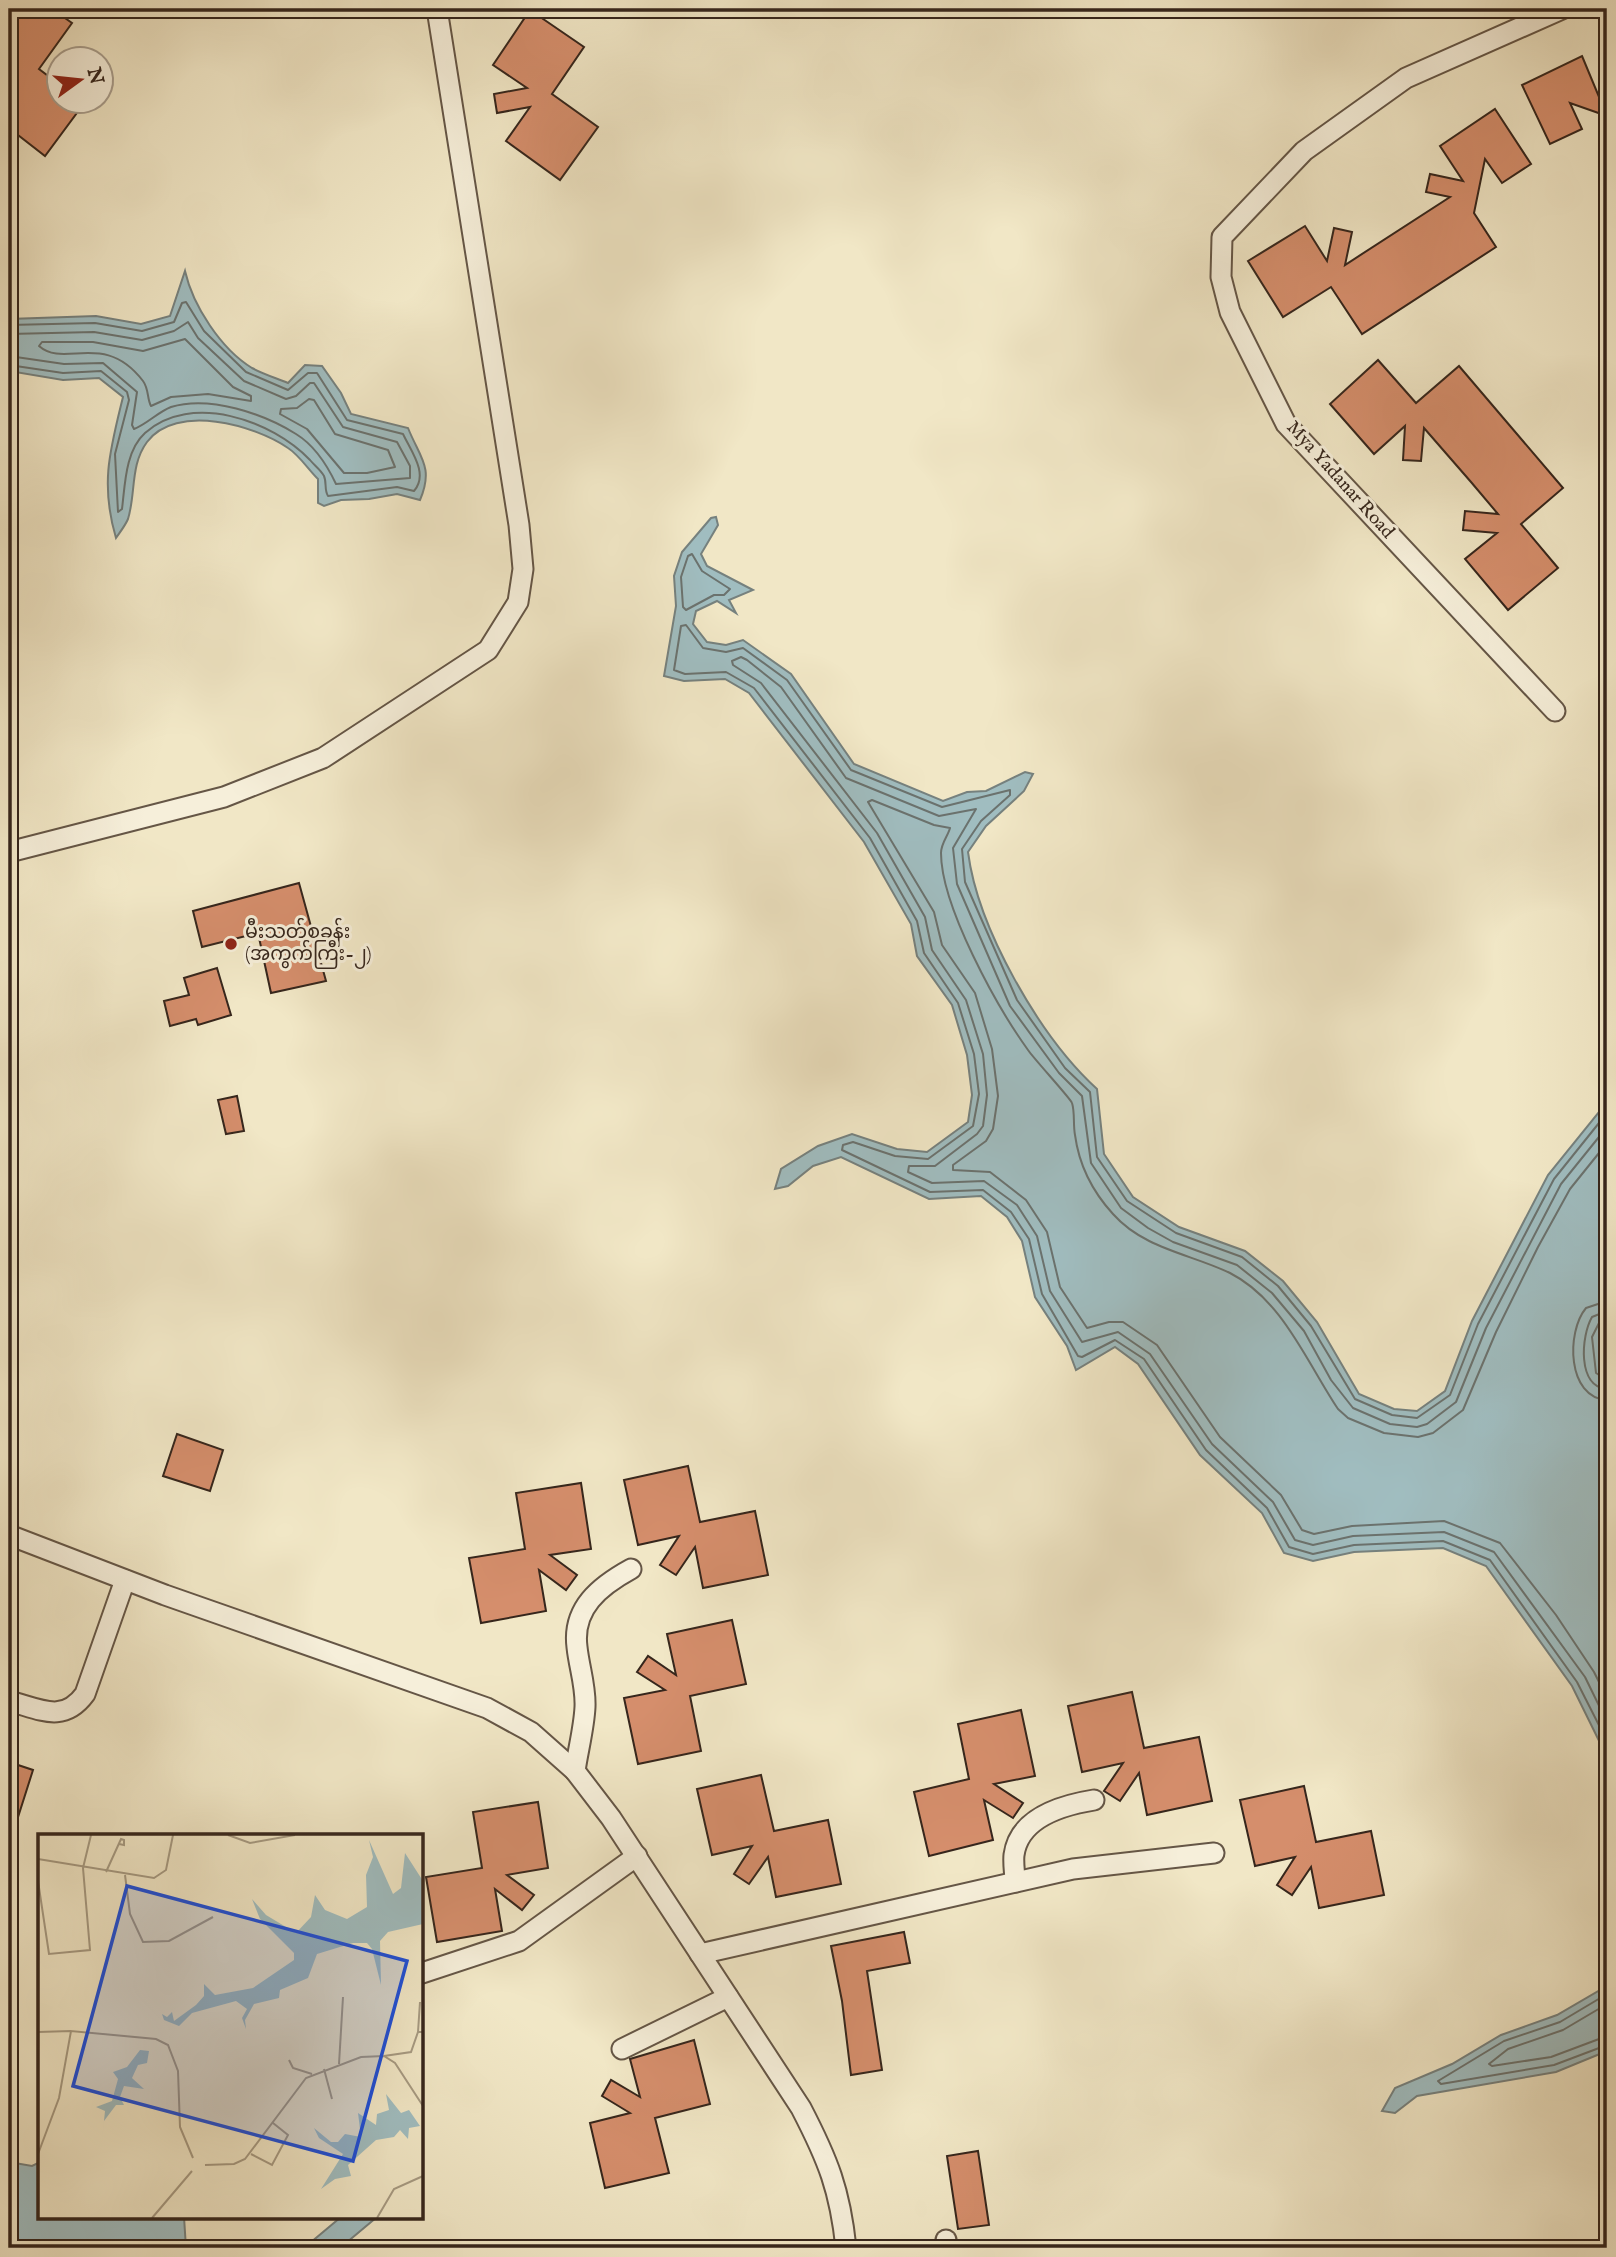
<svg xmlns="http://www.w3.org/2000/svg" width="1616" height="2257" viewBox="0 0 1616 2257" font-family="'IM FELL English','Noto Sans Myanmar',serif">
<style>
.water{fill:#a0bdc0;stroke:#76817e;stroke-width:2}
.lines{fill:none;stroke-linecap:round;stroke-linejoin:round}
.shore{stroke:#6b726e;stroke-width:2}
.building{fill:#d58e6c;stroke:#36261c;stroke-width:2}
.minor-casing{stroke:#655646;stroke-width:23}
.minor{stroke:#f6efda;stroke-width:19}
.poi-dot{fill:#8f2418;stroke:#f6efda;stroke-width:2.5}
.labels{text-anchor:middle;dominant-baseline:central;stroke-width:6;stroke-linejoin:round;paint-order:stroke}
.street-label{font-size:19px;fill:#36261c;stroke:#f6efda}
.poi-label{font-size:19px;fill:#36261c;stroke:#f6efda;text-anchor:start}
.inset-road{fill:none;stroke:#a69a82;stroke-width:2}
.view{fill:#1d4ed8;fill-opacity:0.15;stroke:#1d4ed8;stroke-width:3.5}
.inset-edge{fill:none;stroke:#36261c;stroke-width:3.5}
</style>
<rect width="100%" height="100%" fill="#f1e7c6"/>
<filter id="stains"><feTurbulence type="fractalNoise" baseFrequency=".00286" numOctaves="4"/><feColorMatrix values="0 0 0 0 .2 0 0 0 0 .09 0 0 0 0 .02 0 0 0 .5 -.17"/></filter>
<radialGradient id="worn" r=".72"><stop offset=".6" stop-color="#630" stop-opacity="0"/><stop offset="1" stop-color="#630" stop-opacity=".3"/></radialGradient>
<!-- water -->
<g class="water">
<path d="M185,271C193,306 221,349 252,368C263,374 276,378 288,383L305,365L322,366L341,393L351,414L408,428C420,458 434,467 420,500L397,494L369,499L341,500L324,506L318,503V479C308,469 299,455 288,448C255,425 176,403 147,442C130,465 136,493 128,519C125,526 120,532 116,538C100,484 110,450 123,397L99,378L63,380L9,371V319L96,316L141,324L170,316Z"/>
<path d="M716,517L718,525L701,554L707,566L753,590L729,600L736,613L717,601L696,611L693,624L707,642L726,645L743,640L791,674L854,764L943,801L967,792L986,791L1025,772L1033,774L1024,791L986,826L968,852C978,929 1040,1037 1097,1089L1104,1154L1133,1197L1179,1227L1245,1251L1283,1281L1317,1322L1359,1394L1394,1409L1417,1411L1445,1391L1472,1321L1548,1175L1607,1102V1321C1599,1338 1596,1361 1607,1377V1757L1572,1686L1486,1566L1443,1548L1354,1552L1313,1561L1284,1553L1262,1513L1200,1455L1138,1364L1115,1347L1076,1370L1067,1346L1035,1297L1022,1241L1007,1217L981,1196L929,1199L841,1157L813,1166L788,1186L775,1189L781,1169L818,1146L852,1134L897,1149L927,1152L968,1122L972,1095L967,1055L952,1005L917,956L911,924L864,842L749,693L725,679L684,681L664,676L676,606L674,576L682,552L711,518Z"/>
<path d="M1607,1986V2051L1556,2072L1417,2096L1395,2113L1382,2111L1395,2088L1452,2064L1501,2035L1557,2015Z"/>
<path d="M9,2162L32,2166L40,2162V2217H184L186,2248H9Z"/>
<path d="M341,2217H377L340,2248H304Z"/>
</g>
<g class="lines">
<!-- shore -->
<g class="shore">
<path d="M9,325L95,323L142,331L174,322L182,303L186,302L204,331L246,372L288,390L308,373H317L347,420L403,434C411,451 429,474 414,491L397,487L328,496C324,490 327,483 324,476C321,470 314,465 310,460C272,420 191,392 145,433C125,451 125,486 122,509L118,512L115,454L129,400L127,392L101,371L63,373L9,365"/>
<path d="M9,334L94,332L142,340L174,331L188,322L198,338L244,381L286,399L296,396L310,383H314L343,427L397,442L410,466V478L336,484C328,467 314,445 296,434C264,414 210,395 171,407C158,412 147,424 134,429L132,425L137,392L103,363L64,364L9,356"/>
<path d="M185,339L233,387L251,396V401L208,394L171,397L151,406C147,399 149,389 143,381C104,330 65,369 39,346L42,342H93L143,351Z"/>
<path d="M309,399L314,400L335,434L388,450L395,467L367,473H344L307,429L280,414L281,409L297,408Z"/>
<path d="M692,554L702,571L730,589L724,595H714L686,610L683,607L681,577L688,556Z"/>
<path d="M1607,1113L1554,1179L1478,1324L1450,1395L1417,1418L1392,1415L1355,1399L1311,1326L1278,1286L1242,1257L1176,1233L1127,1201L1097,1157L1090,1092L1065,1068L1017,1000L965,882L962,849L981,821L1010,795V790L942,807L851,770L787,680L743,648L726,652L703,648L686,625L681,626L674,670L685,674L726,672L754,688L870,838L917,921L924,953L958,1003L974,1054L979,1094L973,1126L928,1159L895,1156L853,1142L843,1145L842,1150L930,1192L983,1190L1011,1212L1029,1239L1042,1294L1078,1356L1082,1357L1115,1340L1144,1359L1206,1450L1267,1508L1289,1547L1313,1554L1354,1545L1443,1541L1490,1560L1577,1682L1607,1741"/>
<path d="M1607,1127L1561,1184L1486,1328L1456,1402L1427,1424L1417,1427L1390,1424L1353,1408L1331,1380L1304,1331L1272,1293L1237,1265L1173,1242L1148,1228L1121,1208L1091,1163L1082,1096L1059,1073L1010,1006L957,884L953,848L976,809L939,816L846,778L781,687L747,660L741,657L732,661L733,665L761,683L877,833L925,917L932,950L966,1000L983,1054L987,1095L983,1126L977,1134L935,1166H909L908,1172L932,1183L984,1181L1017,1205L1037,1236L1050,1291L1082,1342L1118,1332L1150,1354L1212,1444L1273,1502L1295,1540L1313,1545L1353,1536L1444,1532L1494,1552L1585,1677L1607,1722"/>
<path d="M1607,1143L1570,1189L1538,1247L1496,1332L1463,1410L1433,1433L1418,1437L1384,1433L1348,1418L1338,1409C1307,1363 1283,1300 1230,1273C1191,1254 1144,1249 1113,1214C1092,1191 1079,1165 1075,1135C1073,1125 1075,1112 1072,1103C1071,1099 1034,1059 1028,1050C997,1007 941,906 941,853C941,843 948,836 950,828L934,825L872,800L868,802L934,912L942,945L975,993L992,1049L998,1096L993,1129L986,1141L953,1165V1170L990,1172L1026,1200L1047,1232L1060,1287L1087,1328L1109,1322H1123L1157,1345L1220,1437L1281,1495L1302,1530L1314,1534L1352,1526L1444,1521L1500,1543L1556,1615L1594,1672L1607,1698"/>
<path d="M1607,1301L1586,1308C1566,1332 1567,1398 1607,1400"/>
<path d="M1607,1311L1592,1317C1581,1336 1577,1387 1607,1389"/>
<path d="M1607,1320L1599,1323L1592,1337L1596,1373L1607,1380"/>
<path d="M1607,1994L1560,2022L1504,2041L1438,2081L1441,2084L1554,2065L1607,2045"/>
<path d="M1607,2004L1563,2030L1508,2049L1489,2064L1492,2066L1551,2057L1607,2036"/>
</g>
</g>
<!-- building -->
<g class="building">
<path d="M9,9H52L72,23L39,69L60,85V102H85L45,156L9,128Z"/>
<path d="M530,10L584,47L552,94L598,127L560,180L506,141L530,107L497,113L494,94L527,88L493,65Z"/>
<path d="M1582,56L1607,116L1570,103L1582,129L1550,144L1522,85Z"/>
<path d="M1495,109L1531,164L1502,183L1485,159L1474,213L1496,247L1362,334L1331,287L1283,317L1248,261L1305,226L1327,261L1334,228L1352,232L1345,265L1450,197L1426,192L1430,174L1463,181L1440,146Z"/>
<path d="M1378,360L1416,403L1459,366L1563,488L1521,524L1558,568L1508,610L1465,559L1497,533L1463,530L1465,511L1498,514L1471,482L1424,428L1421,461L1403,460L1405,426L1374,454L1330,404Z"/>
<path d="M299,883L326,981L271,993L258,933L202,947L193,911Z"/>
<path d="M217,968L231,1015L198,1025L196,1019L170,1026L164,1001L189,995L184,978Z"/>
<path d="M237,1096L244,1131L226,1134L218,1100Z"/>
<path d="M177,1434L223,1450L210,1491L163,1476Z"/>
<path d="M688,1466L700,1522L755,1511L768,1575L703,1588L695,1547L676,1575L660,1565L679,1536L638,1545L624,1480Z"/>
<path d="M581,1483L591,1549L550,1555L577,1575L566,1590L539,1570L546,1611L481,1623L469,1558L525,1549L516,1493Z"/>
<path d="M732,1620L746,1684L690,1696L701,1751L638,1764L624,1698L665,1690L637,1672L648,1656L676,1675L667,1634Z"/>
<path d="M1132,1692L1144,1748L1199,1737L1212,1801L1147,1815L1139,1773L1120,1801L1104,1791L1123,1763L1082,1772L1068,1706Z"/>
<path d="M1021,1710L1035,1776L994,1784L1023,1803L1013,1818L984,1800L993,1840L929,1856L914,1792L969,1779L958,1724Z"/>
<path d="M9,1762L33,1770L12,1836L9,1835Z"/>
<path d="M761,1775L774,1831L828,1820L841,1884L776,1897L768,1857L749,1884L734,1874L752,1846L712,1855L697,1789Z"/>
<path d="M1304,1786L1316,1842L1371,1831L1384,1895L1319,1908L1311,1867L1292,1895L1277,1885L1295,1857L1255,1866L1240,1800Z"/>
<path d="M538,1802L548,1868L507,1875L534,1895L522,1910L495,1889L502,1931L437,1942L426,1877L482,1868L473,1812Z"/>
<path d="M904,1932L910,1963L867,1971L882,2070L851,2075L842,2001L831,1946Z"/>
<path d="M694,2040L710,2104L655,2118L669,2173L605,2188L590,2123L630,2113L602,2096L611,2080L640,2097L630,2059Z"/>
<path d="M978,2151L989,2225L958,2229L947,2156Z"/>
</g>
<g class="lines">
<!-- minor casing -->
<g class="minor-casing">
<g id="minor">
<path d="M1555,711L1286,424L1230,312L1221,277L1222,237L1304,151L1406,78L1562,9"/>
<path d="M9,852L224,797L323,758L488,650L518,602L523,569L519,525L437,9"/>
<path d="M9,1535L165,1595L487,1708L531,1732L575,1771L611,1818L801,2108C828,2160 840,2190 846,2248"/>
<path d="M9,1701C40,1709 63,1724 85,1694L125,1580"/>
<path d="M575,1771C578,1750 584,1728 585,1707C586,1686 579,1667 577,1647C572,1608 600,1586 631,1569"/>
<path d="M1015,1882C1015,1874 1013,1863 1014,1855C1019,1817 1063,1805 1094,1800"/>
<path d="M700,1954L1073,1869L1214,1853"/>
<path d="M422,1973L519,1941L637,1856"/>
<path d="M622,2049L728,1997"/>
<path d="M946,2240V2248"/>
</g>
</g>
<!-- minor -->
<use href="#minor" class="minor"/>
</g>
<!-- markers -->
<circle class="poi-dot" cx="231" cy="944" r="7"/>
<g class="labels">
<!-- street labels -->
<g class="street-label">
<text transform="translate(1340 480) rotate(48)">Mya Yadanar Road</text>
</g>
<!-- poi labels -->
<g class="poi-label">
<text x="245" y="933">မီးသတ်စခန်း<tspan x="245" dy="22">(အကွက်ကြီး-၂)</tspan></text>
</g>
</g>
<!-- overview -->
<g transform="translate(38 1834)">
<rect width="385" height="385" fill="#f1e7c6"/>
<path d="M331,6L355,60L363,54L367,19L385,47V90L350,98L342,107L343,151L334,115L329,109H315L279,120L270,144L242,156L241,164L216,170L207,186L208,195L204,184L209,175L198,167L154,179L141,192L126,186L124,180L129,183L134,178L136,187L158,171L166,162V150L177,161L215,154L256,126V119L222,85L214,65L228,81L258,99L273,83L277,61L287,76L309,85L329,73L328,41L335,23ZM102,216L111,217L109,229L100,231L94,244L106,255L86,252L82,263L86,271H78L66,287L63,316L67,277L58,273L74,267L80,245L75,238L89,233ZM348,260L363,279L371,276L382,292L371,294L370,305L362,296L356,303L338,306L310,331L313,342L297,345L283,355L305,320L281,304L276,294L293,308H300L307,300L323,303L320,279L338,291L339,280L351,276Z" fill="#a0bdc0"/>
<path class="inset-road" d="M190,1L212,9L257,1M0,25L116,44L128,36L135,1M68,38L83,5L86,6V11L81,10M87,41L92,80L105,108L131,107L175,83M0,47L11,120L52,116L45,34L53,1M0,198L33,197M380,198L382,168M346,222L373,218L380,198H385M251,226L255,234L274,240M301,230L305,163M286,235L294,265M0,320L21,264L33,197L118,205L130,211L140,237L142,293L155,324M213,320L234,331L250,301L235,289M167,331L196,330L207,325L268,244L323,223L346,222L357,229L385,272M114,384L154,337M339,384L356,355L385,342"/>
<path class="view" d="M89,52L369,127L315,327L35,252Z"/>
<rect width="385" height="385" class="inset-edge"/>
</g>
<!-- margin -->
<rect width="1616" height="2257" fill="none" stroke="#f1e7c6" stroke-width="35"/>
<rect x="10" y="10" width="1595" height="2236" fill="none" stroke="#36261c" stroke-width="3.5"/>
<rect x="18" y="18" width="1581" height="2222" fill="none" stroke="#36261c" stroke-width="2"/>
<!-- north arrow -->
<g transform="translate(80 80) rotate(75)"><circle r="33" fill="#f6efda" stroke="#a99f8e" stroke-width="2"/>
<path d="M0-5L12 26L0 18L-12 26Z" fill="#8f2418"/>
<text y="-10" font-size="19" font-weight="bold" text-anchor="middle" fill="#36261c">N</text>
</g>
<rect width="100%" height="100%" filter="url(#stains)"/>
<rect width="100%" height="100%" fill="url(#worn)"/>
</svg>
